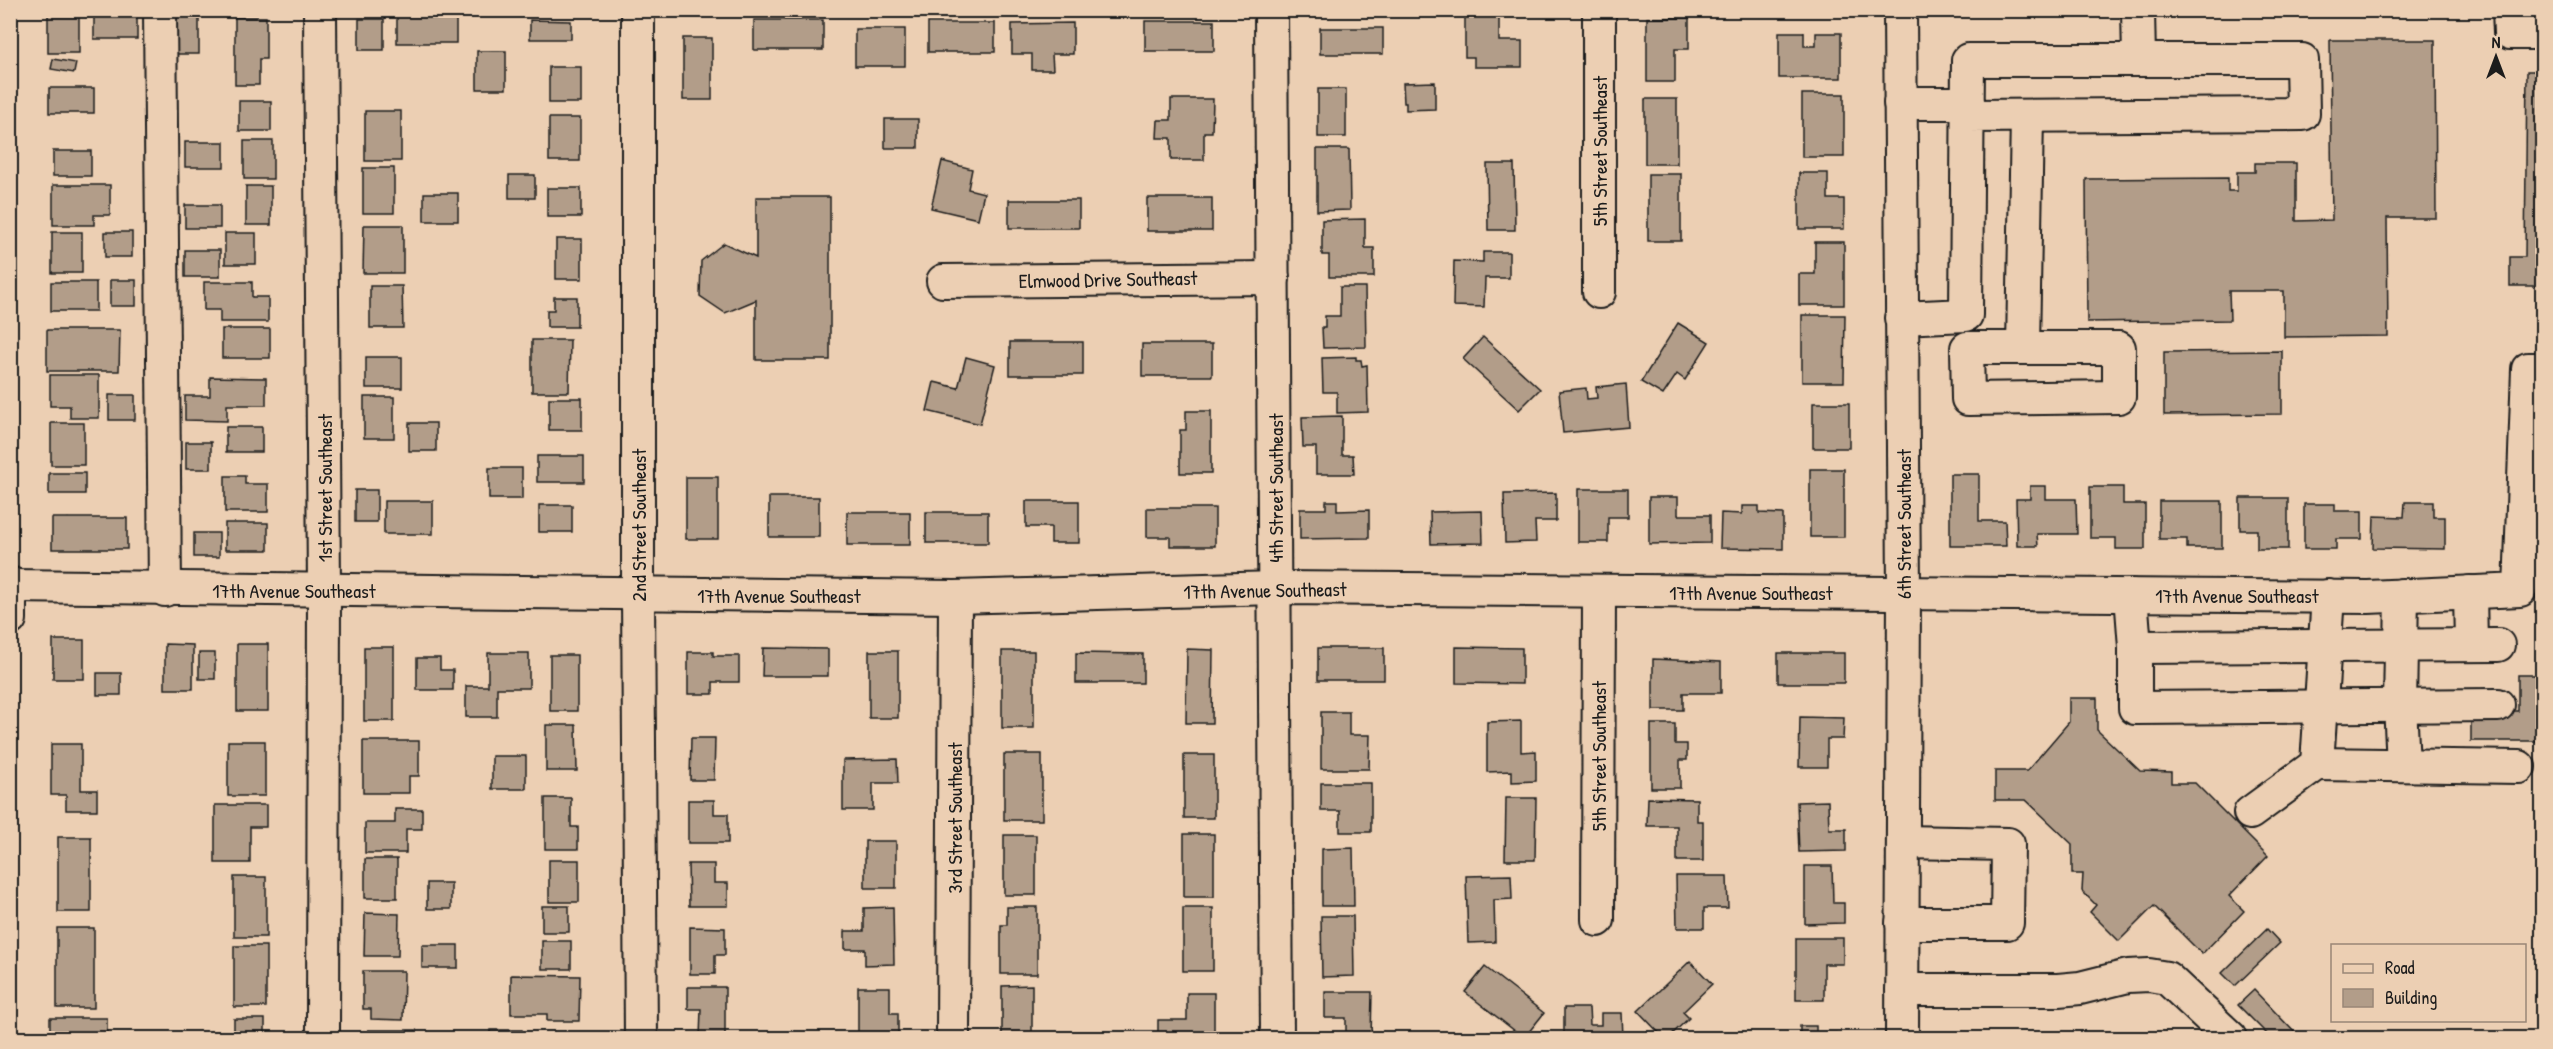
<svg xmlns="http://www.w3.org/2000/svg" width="2553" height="1049" viewBox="0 0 2553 1049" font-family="'Patrick Hand',sans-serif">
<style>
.building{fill:#b29d89;stroke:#1c1c1c;stroke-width:1.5}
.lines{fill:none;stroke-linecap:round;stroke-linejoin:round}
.minor-casing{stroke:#1c1c1c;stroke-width:36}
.minor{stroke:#eccfb3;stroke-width:32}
.labels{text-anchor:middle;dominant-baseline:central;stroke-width:4.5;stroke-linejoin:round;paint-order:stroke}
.street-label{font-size:20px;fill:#1c1c1c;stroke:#eccfb3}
</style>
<rect width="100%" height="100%" fill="#eccfb3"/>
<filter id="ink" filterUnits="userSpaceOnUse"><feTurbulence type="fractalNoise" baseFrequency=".0167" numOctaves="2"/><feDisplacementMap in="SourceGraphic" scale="12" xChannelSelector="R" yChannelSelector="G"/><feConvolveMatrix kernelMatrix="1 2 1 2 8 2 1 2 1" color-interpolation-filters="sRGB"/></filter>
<g filter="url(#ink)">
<!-- building -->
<g class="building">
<rect x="48" y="10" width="31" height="43"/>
<rect x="94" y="10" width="43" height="29"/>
<rect x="170" y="12" width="29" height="42"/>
<path d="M1465,14H1499V41H1522V67H1474V57H1465Z"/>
<rect x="397" y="15" width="59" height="28"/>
<path d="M235,17H266V59H259V85H235Z"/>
<path d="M1647,18H1689V49H1675V82H1647Z"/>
<rect x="359" y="19" width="25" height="31"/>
<path d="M530,20L571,21V39H530Z"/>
<rect x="754" y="20" width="69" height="30"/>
<rect x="1145" y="21" width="69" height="30"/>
<rect x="928" y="23" width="67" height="29"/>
<path d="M1073,23V54H1052L1053,70H1032V54H1012V24Z"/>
<rect x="1320" y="28" width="63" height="26"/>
<rect x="855" y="29" width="50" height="37"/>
<path d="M1779,32H1804V46H1816V33H1841V78H1779Z"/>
<rect x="683" y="38" width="29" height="62"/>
<path d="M2330,40H2435L2436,218H2387L2388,336L2284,337V291H2229L2230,320L2087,322L2086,179L2228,178V191H2237V172H2255V163H2296V221L2332,220Z"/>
<rect x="477" y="51" width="29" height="38"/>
<path d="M53,59L76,63L74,73L51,69Z"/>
<rect x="549" y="67" width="32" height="36"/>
<path d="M2527,71H2542V286H2510V257H2525Z"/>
<path d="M1435,82V109L1406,110V103H1404L1403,83Z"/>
<rect x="49" y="88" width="45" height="25"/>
<rect x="1318" y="89" width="28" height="48"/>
<rect x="1802" y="94" width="42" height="63"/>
<path d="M1171,99H1213L1212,132H1204V160H1171V138H1157L1158,120H1171Z"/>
<rect x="1645" y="99" width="32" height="65"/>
<rect x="239" y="101" width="32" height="30"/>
<rect x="365" y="111" width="36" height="50"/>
<rect x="549" y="118" width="31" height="43"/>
<rect x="885" y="119" width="33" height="29"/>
<rect x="244" y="141" width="29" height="38"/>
<rect x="185" y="142" width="39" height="25"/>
<path d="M1317,149H1349L1350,210L1317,211Z"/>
<rect x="53" y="151" width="38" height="25"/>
<path d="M942,161L972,169L968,189L984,193L978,219L931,208Z"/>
<path d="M1487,164H1514L1515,230H1488Z"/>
<rect x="363" y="168" width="31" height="45"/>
<path d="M1799,173H1828V199H1844V229H1799Z"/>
<rect x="1648" y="174" width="33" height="67"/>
<rect x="509" y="175" width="26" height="23"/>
<path d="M53,185H110V215H94V225H53Z"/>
<rect x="246" y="186" width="25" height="39"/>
<rect x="547" y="188" width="34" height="29"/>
<rect x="424" y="193" width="34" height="28"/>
<path d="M756,197H830V360H756V300L725,313L700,296L701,261L724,243L756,258Z"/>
<rect x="1147" y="198" width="65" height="33"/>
<rect x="1009" y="200" width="70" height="28"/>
<rect x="185" y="205" width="35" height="23"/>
<path d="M1365,219V248H1374V277H1329V255H1322V220Z"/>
<path d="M364,225H403V273H363Z"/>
<rect x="52" y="232" width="30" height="41"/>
<rect x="105" y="232" width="27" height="25"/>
<rect x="225" y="233" width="31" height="31"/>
<rect x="556" y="239" width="26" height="40"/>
<path d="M1815,242H1844V305H1799V274H1815Z"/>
<rect x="185" y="250" width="35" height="27"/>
<path d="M1483,252H1509V278H1485L1484,307L1453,306L1454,261L1483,262Z"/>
<rect x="110" y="280" width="26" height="26"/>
<rect x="51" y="282" width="45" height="29"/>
<path d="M204,282H252V297H268V322H220V310H204Z"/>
<path d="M370,286H402L403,328H370Z"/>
<path d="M1340,287H1365L1366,347L1323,348L1322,327H1325V316H1340Z"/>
<path d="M554,297H577V327H547V310H554Z"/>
<path d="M1802,315H1845L1844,382H1802Z"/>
<path d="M1678,323L1709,342L1685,380L1677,374L1663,395L1641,382Z"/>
<rect x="222" y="329" width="48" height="29"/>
<path d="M47,330H120L119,371H47Z"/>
<path d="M1483,337L1540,389L1519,410L1463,359Z"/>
<path d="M532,340H570L569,392H532Z"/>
<rect x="1010" y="342" width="73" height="33"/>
<rect x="1142" y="344" width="70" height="32"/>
<path d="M2282,351V414L2164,415V352Z"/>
<rect x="366" y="357" width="36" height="31"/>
<path d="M966,357L995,365L980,424L927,411L934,382L958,388Z"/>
<path d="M1356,357V360H1361L1362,366L1367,365L1368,412L1337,413V392H1323L1322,358Z"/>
<path d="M50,375H99V418H70V406H50Z"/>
<path d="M210,377L266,378V405H227V421L185,420V396H210Z"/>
<path d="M1626,384L1629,427L1563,433L1559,391L1586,388L1587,399L1597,398L1596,387Z"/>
<rect x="109" y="395" width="26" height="25"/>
<rect x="364" y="397" width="30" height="41"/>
<rect x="549" y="398" width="33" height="32"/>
<rect x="1813" y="403" width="36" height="45"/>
<path d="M1186,411H1211V473H1180V430H1186Z"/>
<path d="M1342,416V455H1353L1354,474H1316V447H1303L1302,417Z"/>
<rect x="51" y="423" width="33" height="42"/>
<rect x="409" y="423" width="27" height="28"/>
<rect x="226" y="427" width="36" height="25"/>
<rect x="186" y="442" width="25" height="27"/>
<path d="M2542,452V547H2536Z"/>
<rect x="537" y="456" width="47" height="26"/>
<rect x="489" y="468" width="33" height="31"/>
<rect x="1810" y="469" width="34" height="68"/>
<rect x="49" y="473" width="36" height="21"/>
<path d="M1950,474H1979V521H2005L2006,546H1950Z"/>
<path d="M225,476H245V484H268V512H225Z"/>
<rect x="686" y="477" width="32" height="62"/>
<path d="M2030,486H2046V499H2076L2077,534H2037L2038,546H2017L2016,499H2030Z"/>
<path d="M2090,487H2123V504H2145V549H2116V538H2090Z"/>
<path d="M1578,489H1628V517H1608V542H1578Z"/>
<rect x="355" y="490" width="22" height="32"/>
<path d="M1556,493V521H1535L1536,542L1505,543L1504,494Z"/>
<rect x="769" y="497" width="50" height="40"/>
<path d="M1649,497H1678V515H1710V543L1649,544Z"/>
<path d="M2240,498H2288V549H2257V530H2240Z"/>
<rect x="384" y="501" width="49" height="33"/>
<path d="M1026,501H1079V543H1051V527H1026Z"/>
<path d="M1326,501H1337V511L1369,510V538L1300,539V509H1326Z"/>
<path d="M2159,501H2222V548H2187V539H2159Z"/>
<path d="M2405,502H2433V517H2445V549L2373,548L2374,516L2404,517Z"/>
<path d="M2304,504H2335V511H2362V539H2336V549H2304Z"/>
<rect x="539" y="505" width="33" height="27"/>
<path d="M1742,506H1759V513L1783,514V549L1720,548L1721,513L1742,514Z"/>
<path d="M1147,508H1215V546H1170V537H1147Z"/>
<path d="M1482,511L1483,543L1431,544L1430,512Z"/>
<rect x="847" y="512" width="63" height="33"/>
<rect x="926" y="512" width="62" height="31"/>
<rect x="52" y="518" width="75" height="31"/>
<rect x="225" y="523" width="43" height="27"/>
<rect x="194" y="533" width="25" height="24"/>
<rect x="53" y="640" width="31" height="39"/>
<path d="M165,644L193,645V689H165Z"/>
<rect x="237" y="644" width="31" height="67"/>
<rect x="364" y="647" width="30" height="74"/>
<path d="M1456,647L1522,648V684L1456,683Z"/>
<path d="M763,648L828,649V676H762Z"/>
<rect x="1318" y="648" width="66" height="32"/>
<path d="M1187,649L1213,650L1212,723H1186Z"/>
<rect x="869" y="651" width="29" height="67"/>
<rect x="1002" y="651" width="32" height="77"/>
<path d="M688,652H713V656H739V682H713V694H688Z"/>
<rect x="199" y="653" width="16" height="26"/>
<path d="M488,653H529V688H497V717H466V686H488Z"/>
<path d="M1076,653L1143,654V683H1076Z"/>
<rect x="1778" y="653" width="66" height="30"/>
<rect x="550" y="655" width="27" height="56"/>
<path d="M417,658H440V670H453V690H417Z"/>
<path d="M1653,659L1721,662V693H1683V710H1653Z"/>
<rect x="97" y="673" width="24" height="22"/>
<path d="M2518,675H2542V741H2471V711H2518Z"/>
<path d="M2069,698H2097V730L2140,771L2171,772V783H2195L2268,856L2229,896L2244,911L2202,954L2154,906L2119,941L2090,912L2096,905L2082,891L2083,874H2072V844L2026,800H1995V771H2027L2069,722Z"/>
<path d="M1321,712H1349V735H1370L1369,769H1321Z"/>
<path d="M1800,717L1844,718L1843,739H1827V767H1799Z"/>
<path d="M1521,721V752L1536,751V781L1512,782V771L1487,772V722Z"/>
<path d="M1651,724H1675V744H1687V760H1680V788H1651Z"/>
<path d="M546,725H576L577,771H546Z"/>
<path d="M691,738H715L714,780H690Z"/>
<rect x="228" y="741" width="37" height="55"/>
<path d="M363,741H419V776H409V793H363Z"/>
<path d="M51,744H81V790H97V810H66V795H51Z"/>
<rect x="1004" y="754" width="38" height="66"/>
<rect x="1184" y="755" width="30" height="63"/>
<rect x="492" y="756" width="34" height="33"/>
<path d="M897,759L898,783H873V810H843V760Z"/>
<path d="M1321,783H1371V832H1340V811H1321Z"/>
<path d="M545,798H571V827H578V849H545Z"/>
<path d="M1506,798H1536L1535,860H1505Z"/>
<path d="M1648,798L1697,799V821H1703V861H1677V826H1647Z"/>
<path d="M688,800H714V814H728V843H688Z"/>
<path d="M1828,801L1829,829H1846V851L1799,852L1797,802Z"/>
<path d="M215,805H266V827H250V863H215Z"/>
<path d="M395,809H422V829H406V853H365V823H395Z"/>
<rect x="1184" y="834" width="30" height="63"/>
<rect x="1004" y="835" width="32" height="60"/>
<rect x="58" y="837" width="33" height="75"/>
<rect x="865" y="841" width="31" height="47"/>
<path d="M1353,848L1354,906H1322V849Z"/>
<rect x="365" y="859" width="32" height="39"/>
<rect x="549" y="860" width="30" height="42"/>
<path d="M688,864H714V883H728V906H689Z"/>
<path d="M1805,866H1832L1833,903H1844V923L1805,924Z"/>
<path d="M1511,875L1512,899L1494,900L1495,942L1468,943L1466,876Z"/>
<path d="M1676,876H1727L1728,908H1704V928H1677Z"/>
<rect x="234" y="877" width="32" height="60"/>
<rect x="427" y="883" width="24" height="26"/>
<rect x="542" y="906" width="27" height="26"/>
<path d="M893,907L894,964L865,965V949H845V931H864V908Z"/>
<path d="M1007,907H1037V974H1001V925H1007Z"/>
<rect x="1183" y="908" width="30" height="63"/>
<path d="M365,913L399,914L398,956H364Z"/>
<path d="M1321,916H1353L1354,976L1322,977Z"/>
<path d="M690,927L725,928V955H715V974H690Z"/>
<rect x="57" y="928" width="37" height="80"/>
<path d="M2267,929L2280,943L2235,986L2222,973Z"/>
<path d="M1796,938H1843V964H1824V1000H1796Z"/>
<rect x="542" y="941" width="29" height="28"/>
<rect x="422" y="945" width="36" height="23"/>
<rect x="234" y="946" width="32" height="61"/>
<path d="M1690,961L1712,984L1683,1012L1689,1018L1668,1038H1664L1638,1011Z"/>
<path d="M1485,967L1544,1013L1524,1038L1465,992Z"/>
<path d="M363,971H404L403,1020L371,1019V1009H363Z"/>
<path d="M511,975L580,976L579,1021H547V1014H511Z"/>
<path d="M1032,985V1038H1002V986Z"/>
<path d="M688,987H725V1038H700L701,1009H688Z"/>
<path d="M858,987H890V1013H898V1038H858Z"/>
<path d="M2254,990L2297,1035L2294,1038H2271L2238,1005Z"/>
<path d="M1325,992H1372L1371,1038H1346V1018H1325Z"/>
<path d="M1187,993H1214V1038H1158V1020H1187Z"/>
<path d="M1564,1008H1589L1590,1025H1601V1013H1622L1623,1038H1564Z"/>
<rect x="50" y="1018" width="57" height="20"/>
<rect x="234" y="1019" width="31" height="19"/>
<path d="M1800,1026H1816V1033H1836V1038H1800Z"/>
<rect x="368" y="1030" width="48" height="8"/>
<rect x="490" y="1030" width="32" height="8"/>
<rect x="549" y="1035" width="30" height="3"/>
</g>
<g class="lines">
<!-- minor casing -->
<g class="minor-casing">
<g id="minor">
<path d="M160,10L165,590"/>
<path d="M320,10L324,590L323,1038"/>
<path d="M638,10V595L641,1038"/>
<path d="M1271,10L1277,1038"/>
<path d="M1599,10V292"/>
<path d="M1900,10L1904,593L1902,1038"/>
<path d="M2138,10L2139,59"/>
<path d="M2509,10L2510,33H2542"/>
<path d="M1900,103H1968"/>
<path d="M943,281L1273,278"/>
<path d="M1901,318L1966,315L1968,60H2302L2303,114L1968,116"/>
<path d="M2023,348H1967L1968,399L2119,397V348H2023L2027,116"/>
<path d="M10,583V619"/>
<path d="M10,586L955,597L1276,588L2368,597L2520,590L2528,369H2542"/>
<path d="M2470,592L2471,645"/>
<path d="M2131,595L2135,647V708L2498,705"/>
<path d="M2402,595L2400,705L2403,765"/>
<path d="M2135,647L2498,645"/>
<path d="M2317,764L2519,767"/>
<path d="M2250,813L2317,764L2328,596"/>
<path d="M1598,920L1599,591"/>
<path d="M1902,923H2007L2008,844L1903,842"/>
<path d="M1902,990H2058L2080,988L2128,976L2149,975L2167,978L2231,1038"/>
<path d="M953,1038L955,597"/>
</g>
</g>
<!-- minor -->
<use href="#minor" class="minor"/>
</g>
</g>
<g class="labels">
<!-- street labels -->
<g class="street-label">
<text transform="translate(1599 151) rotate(-90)">5th Street Southeast</text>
<text transform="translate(1108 279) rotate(-1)">Elmwood Drive Southeast</text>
<text transform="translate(324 488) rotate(-90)">1st Street Southeast</text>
<text transform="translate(1275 488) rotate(-90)">4th Street Southeast</text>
<text transform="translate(1903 524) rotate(-90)">6th Street Southeast</text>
<text transform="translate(638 525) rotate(-90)">2nd Street Southeast</text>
<text x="294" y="590">17th Avenue Southeast</text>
<text transform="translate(1265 590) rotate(-1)">17th Avenue Southeast</text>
<text x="1751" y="592">17th Avenue Southeast</text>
<text x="779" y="595">17th Avenue Southeast</text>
<text x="2237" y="595">17th Avenue Southeast</text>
<text transform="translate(1598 756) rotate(-90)">5th Street Southeast</text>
<text transform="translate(954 818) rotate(-90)">3rd Street Southeast</text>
</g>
</g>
<!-- margin -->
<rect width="2553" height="1049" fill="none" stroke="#eccfb3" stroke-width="36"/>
<rect x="18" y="18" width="2517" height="1013" fill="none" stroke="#1c1c1c" stroke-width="2" filter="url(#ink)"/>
<!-- legend -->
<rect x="2331" y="944" width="195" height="78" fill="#eccfb3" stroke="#998777" stroke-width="1.5"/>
<rect x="2343" y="964" width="30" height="9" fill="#eccfb3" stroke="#998777" stroke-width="1.5"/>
<text x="2385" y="974" font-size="18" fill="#1c1c1c">Road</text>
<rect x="2343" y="989" width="30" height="18" fill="#b29d89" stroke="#998777" stroke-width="1.5"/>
<text x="2385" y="1004" font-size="18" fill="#1c1c1c">Building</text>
<!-- north arrow -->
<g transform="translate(2496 57)" stroke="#eccfb3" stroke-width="4.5" paint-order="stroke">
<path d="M0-4.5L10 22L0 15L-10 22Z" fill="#1c1c1c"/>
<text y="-9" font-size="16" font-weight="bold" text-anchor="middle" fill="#1c1c1c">N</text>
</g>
</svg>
